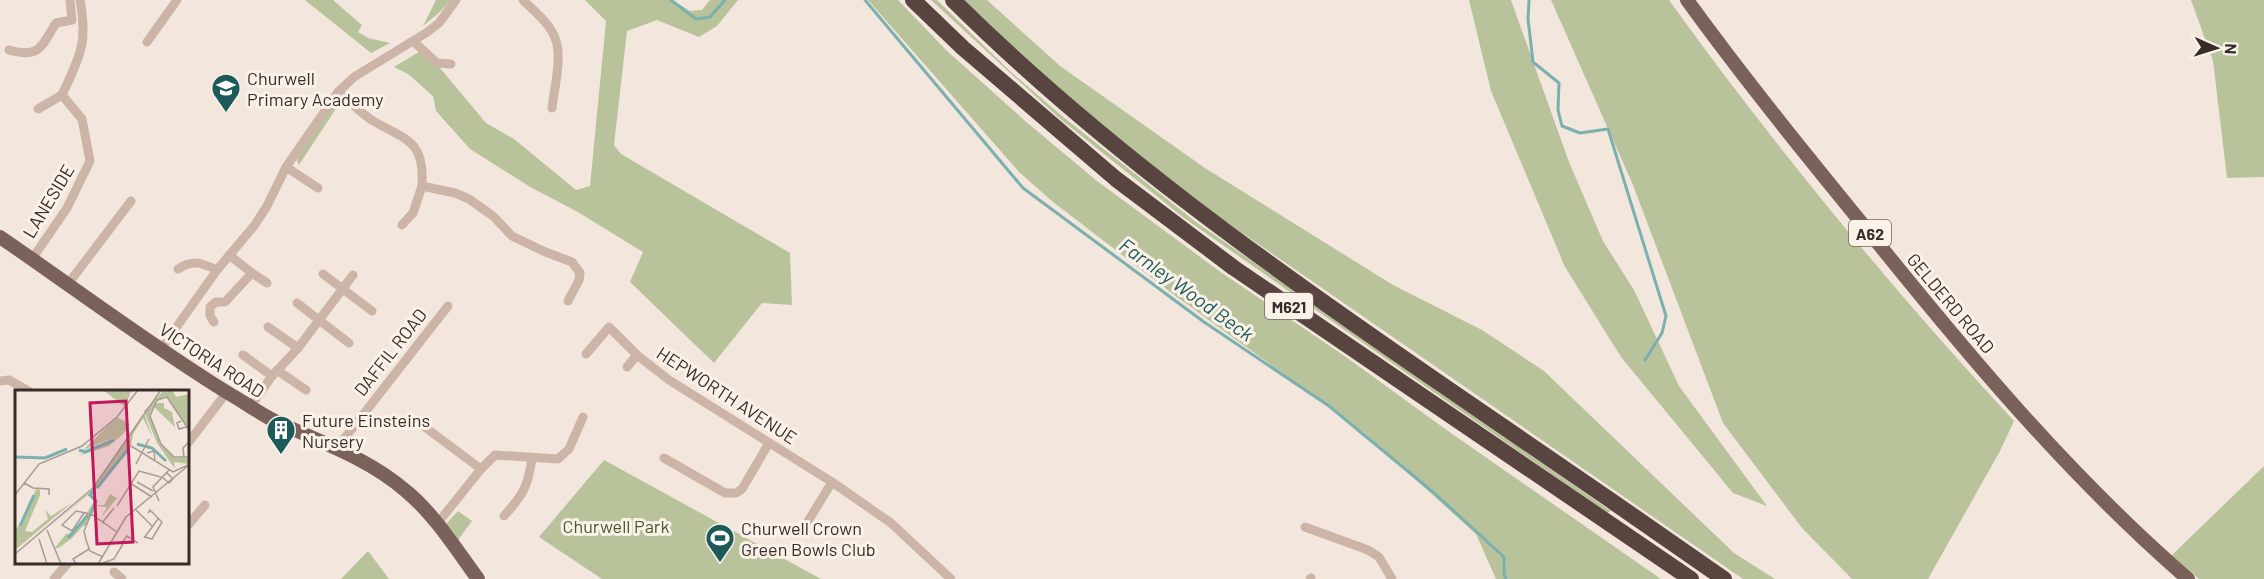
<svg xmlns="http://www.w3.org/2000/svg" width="2264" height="579" viewBox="0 0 2264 579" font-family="Barlow,sans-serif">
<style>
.green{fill:#b9c39b}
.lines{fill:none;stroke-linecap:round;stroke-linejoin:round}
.stream{stroke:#7ab1af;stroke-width:3}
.street{stroke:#ccb5a7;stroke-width:9}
.primary{stroke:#7a6159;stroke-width:14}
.highway{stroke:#59453f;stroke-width:16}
.labels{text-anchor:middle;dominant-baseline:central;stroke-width:6;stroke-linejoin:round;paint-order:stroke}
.shield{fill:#faf1e9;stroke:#726762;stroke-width:1.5}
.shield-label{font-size:16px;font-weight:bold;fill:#382c28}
.poi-label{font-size:18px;fill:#382c28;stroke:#faf1e9;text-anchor:start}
.street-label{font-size:18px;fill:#382c28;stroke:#faf1e9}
.park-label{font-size:18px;fill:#4a572b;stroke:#faf1e9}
.water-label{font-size:20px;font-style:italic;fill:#1c5b5a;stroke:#faf1e9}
.inset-river{fill:none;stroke:#7ab1af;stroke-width:3}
.inset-road{fill:none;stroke:#a89c94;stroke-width:1.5}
.view{fill:#c2185b;fill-opacity:0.15;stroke:#c2185b;stroke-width:3}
.inset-edge{fill:none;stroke:#382c28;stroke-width:3}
</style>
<rect width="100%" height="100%" fill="#f3e6dc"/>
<!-- green -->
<g class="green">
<path d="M305,0H333L362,25L358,32L368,38L390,43L371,53Z"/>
<path d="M436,0H451L441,11L423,26Z"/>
<path d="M585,0H672L690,11L702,10L710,0H738L717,26L699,37L657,20L627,31L614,145L621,154L790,253L792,305L762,303L714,363L630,282L643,252L576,211L532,188L470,149L436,111L433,96L408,74L394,67L419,52L440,68L486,123L514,139L576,190L590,186L606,21Z"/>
<path d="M868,0H898L946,50L1024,120L1097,181L1222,273L1346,357L1448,431L1661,579H1496L1476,534L1362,431L1177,297L1053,202L1019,172Z"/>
<path d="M931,0H937L1010,71L1062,116L1196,222L1611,511L1607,513L1184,218L1059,118Z"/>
<path d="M961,0H987L1060,66L1205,168L1393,285L1482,330L1544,371L1734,553L1775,579H1743L1209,210L1080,108Z"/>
<path d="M1469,0H1511L1569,162L1603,241L1634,290L1679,386L1767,506L1733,493L1621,357L1565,267L1491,91Z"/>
<path d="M1551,0H1669C1775,147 1891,288 2014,421L2000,451L1928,579H1852L1802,528L1723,423L1633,185Z"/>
<path d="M2191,0H2264V177L2227,178L2213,61Z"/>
<path d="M339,104L299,165L297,161L298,157L333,106Z"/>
<path d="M604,460L821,579H602L539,537Z"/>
<path d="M2264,466V579H2199L2171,556Z"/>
<path d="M458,511L472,521L458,540L446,524Z"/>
<path d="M368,551L389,579H341Z"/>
</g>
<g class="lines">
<!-- stream -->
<g class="stream">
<path d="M671,0L696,19L710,17L725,0"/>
<path d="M865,0L1023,188L1204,322L1329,406L1433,492L1504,557V574L1506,579"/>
<path d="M1529,0L1528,19L1533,62L1559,83L1558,110L1562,126L1580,133L1608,129L1666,316L1662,333L1645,360"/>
</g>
<!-- street -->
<g class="street">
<path d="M523,0C534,11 552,25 556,41C562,58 554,90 552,108"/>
<path d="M413,41L437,63L451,64"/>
<path d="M147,42L177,0"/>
<path d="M9,50C41,59 42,45 56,23L72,20L70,0"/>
<path d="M338,92C349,101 359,111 370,119C404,140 425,138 422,186L455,193L469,199L493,216L512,236L543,251L572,262L580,273L579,280L568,301"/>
<path d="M62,95C80,56 88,44 80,0"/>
<path d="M286,167L318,188"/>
<path d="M402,225L413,213L422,186"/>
<path d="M32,259L67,208L90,161L82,119L62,95L38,109"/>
<path d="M178,269C193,259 202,263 217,270"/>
<path d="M252,273L267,283"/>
<path d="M323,274L372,311"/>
<path d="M68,284L131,201"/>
<path d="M297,303L349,343"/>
<path d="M214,322L210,316V307L216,302H225L252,273L229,255"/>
<path d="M268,327L298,348"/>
<path d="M161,349L217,270L254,226L267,206L286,167L338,92L354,77L426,33L439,23L456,0"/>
<path d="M586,354L609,327L637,355L669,380L832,482L891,523L951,579"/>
<path d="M243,355L272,376"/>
<path d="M627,367L637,355"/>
<path d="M277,370L306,390"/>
<path d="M0,381L9,380L30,392"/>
<path d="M251,406L272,376L298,348L353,275"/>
<path d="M422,425L481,469"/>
<path d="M188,443L227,392"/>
<path d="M337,448L448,306"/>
<path d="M664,458L725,493H736L742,489L769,443"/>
<path d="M504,516C523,495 528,487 532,458"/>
<path d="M807,523L832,482"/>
<path d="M437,524L481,469L495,455L558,459L569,449L583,417"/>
<path d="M188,525L205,505"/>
<path d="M1305,527L1368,550L1379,557L1392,579"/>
<path d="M114,572L122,579"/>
<path d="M54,579L69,562"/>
<path d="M1310,579L1311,578"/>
</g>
<!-- primary -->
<g class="primary">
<path d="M1687,0C1745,80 1807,156 1869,232C1967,354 2069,476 2188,579"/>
<path d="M0,237C76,289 150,345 228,393C244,402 259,413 275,421C320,442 368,458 406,491C435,515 456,549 478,579"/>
</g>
<!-- highway -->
<g class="highway">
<path d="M913,0L963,48L1116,179L1234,268L1691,579"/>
<path d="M953,0C1102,148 1272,268 1444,386C1538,450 1631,514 1724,579"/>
</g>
</g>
<!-- icons -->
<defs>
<g id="school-pin" transform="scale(1.5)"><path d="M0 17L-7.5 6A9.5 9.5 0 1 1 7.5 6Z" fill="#1c5b5a" stroke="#faf1e9"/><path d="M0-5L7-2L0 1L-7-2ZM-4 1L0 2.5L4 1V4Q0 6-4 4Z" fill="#fff"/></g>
<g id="building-pin" transform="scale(1.5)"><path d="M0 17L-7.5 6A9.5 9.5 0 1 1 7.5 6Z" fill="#1c5b5a" stroke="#faf1e9"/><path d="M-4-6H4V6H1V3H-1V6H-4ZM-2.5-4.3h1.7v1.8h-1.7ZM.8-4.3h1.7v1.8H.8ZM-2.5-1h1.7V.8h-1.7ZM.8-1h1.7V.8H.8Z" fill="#fff"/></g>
<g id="stadium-pin" transform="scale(1.5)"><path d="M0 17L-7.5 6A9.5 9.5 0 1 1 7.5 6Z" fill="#1c5b5a" stroke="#faf1e9"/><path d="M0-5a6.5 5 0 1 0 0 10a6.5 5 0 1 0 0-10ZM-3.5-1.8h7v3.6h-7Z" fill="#fff"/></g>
</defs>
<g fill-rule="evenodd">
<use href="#school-pin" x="226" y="88"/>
<use href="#building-pin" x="281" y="430"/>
<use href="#stadium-pin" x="720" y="538"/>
</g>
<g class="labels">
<!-- shield labels -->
<g class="shield">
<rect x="1849" y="220" width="42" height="26" rx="4.5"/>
<rect x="1265" y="293" width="48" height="26" rx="4.5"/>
</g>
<g class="shield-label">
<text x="1870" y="233">A62</text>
<text x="1289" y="306">M621</text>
</g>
<!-- poi labels -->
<g class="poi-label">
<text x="247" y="78">Churwell<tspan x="247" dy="21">Primary Academy</tspan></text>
<text x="302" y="420">Future Einsteins<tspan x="302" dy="21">Nursery</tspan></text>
<text x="741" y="528">Churwell Crown<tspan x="741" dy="21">Green Bowls Club</tspan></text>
</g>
<!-- street labels -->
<g class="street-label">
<text transform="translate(48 201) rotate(-59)">LANESIDE</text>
<text transform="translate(1951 303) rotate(50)">GELDERD ROAD</text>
<text transform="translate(390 352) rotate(-52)">DAFFIL ROAD</text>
<text transform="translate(212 360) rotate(33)">VICTORIA ROAD</text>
<text transform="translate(727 395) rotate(33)">HEPWORTH AVENUE</text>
</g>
<!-- park labels -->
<g class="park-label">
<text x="616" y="526">Churwell Park</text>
</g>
<!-- water labels -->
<g class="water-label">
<text transform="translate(1187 289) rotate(36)">Farnley Wood Beck</text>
</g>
</g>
<!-- overview -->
<g transform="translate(15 390)">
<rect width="174" height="174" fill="#f3e6dc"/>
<path d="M88,0H116V1L110,17ZM149,0H157L161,7L174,4V40L151,6L140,13H149V18L157,22L160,37L139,17L135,25L145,53L161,68H174V74L159,72L160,79L142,53L129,21ZM129,23L138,48L128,28L118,44L116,57L76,105L82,110V115H89L95,104L102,108L85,129L92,117L81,116L71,136H68L57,148L45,157L39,159L51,144L59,143L80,110L73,105L40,133L73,104ZM102,27L115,34L107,45L94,56L63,66L103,46L68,60ZM21,99L25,100V105L10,141L17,142L33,129L30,120L36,126L58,112L0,160V140L10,128Z" fill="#b9c39b"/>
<path class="inset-river" d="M122,54L137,58L151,71M64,60L70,62L99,50M0,67L30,68L52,59M82,98L114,58M76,123L81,111L75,105L79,101M5,136L19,105M53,148L73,125"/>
<path class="inset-road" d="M166,31L162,33L164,39L171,37M174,40L152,7L142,10L135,26L146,54L159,67H174M116,56L158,82L173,75M132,63L139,61L140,72M169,68L168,58L174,52M121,74L134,49M147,87L154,93L158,89L151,82M122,92L138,101M9,93L18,98L34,99V105M115,93L137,107M0,105L24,74L67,56L102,27L123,0M144,111L138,97L155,79M102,116L124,81L146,87M120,119L137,136M69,123L57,141L47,135L61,121L76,124M87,133L99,118M32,140L46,174M130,147L137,149L147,132L135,120L133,123M129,148L143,129M24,149L32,174M106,154L112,146L123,153M0,164L78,98L146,0M88,167L75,161L71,150L69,141L76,124L102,142M88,173L99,169L108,154M61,174L58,169L74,159M83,174L111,127L174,75"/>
<path class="view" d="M111,11L118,152L82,154L75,13Z"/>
<rect width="174" height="174" class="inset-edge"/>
</g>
<!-- north arrow -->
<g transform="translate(2216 48) rotate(93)" stroke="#faf1e9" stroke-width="4.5" paint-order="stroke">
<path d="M0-4.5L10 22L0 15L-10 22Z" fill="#382c28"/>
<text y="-9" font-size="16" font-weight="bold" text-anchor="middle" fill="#382c28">N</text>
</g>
</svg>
